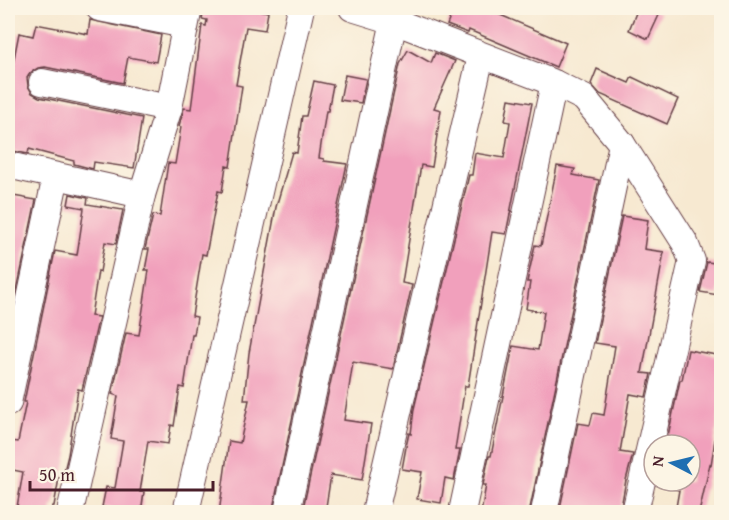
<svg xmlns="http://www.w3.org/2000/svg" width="729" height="520" viewBox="0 0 729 520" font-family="'Gentium Book Plus',serif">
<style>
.building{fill:#f1a0bc}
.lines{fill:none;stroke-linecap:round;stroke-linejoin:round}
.street-casing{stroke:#643d44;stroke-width:28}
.street{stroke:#fff;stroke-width:26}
</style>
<rect width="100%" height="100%" fill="#fcf5e5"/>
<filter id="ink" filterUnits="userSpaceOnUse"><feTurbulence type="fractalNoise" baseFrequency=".0167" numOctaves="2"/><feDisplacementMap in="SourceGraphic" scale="12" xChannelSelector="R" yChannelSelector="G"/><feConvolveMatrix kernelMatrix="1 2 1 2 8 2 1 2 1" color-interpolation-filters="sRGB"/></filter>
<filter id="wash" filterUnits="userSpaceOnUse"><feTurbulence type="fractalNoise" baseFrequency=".008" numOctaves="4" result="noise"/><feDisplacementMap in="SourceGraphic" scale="24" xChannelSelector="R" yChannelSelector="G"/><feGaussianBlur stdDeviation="1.35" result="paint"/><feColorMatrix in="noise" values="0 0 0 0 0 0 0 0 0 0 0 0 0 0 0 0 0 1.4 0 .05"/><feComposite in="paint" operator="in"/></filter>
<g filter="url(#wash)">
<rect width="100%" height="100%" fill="#f7e9d1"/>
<g id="blocks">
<!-- building -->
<g class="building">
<path d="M204,8H249L268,12L265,30L246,27L236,85L242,86L230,167L226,166L222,192L218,191L206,255L202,254L192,316L197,317L194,335H192L184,388L180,387L174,426L171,425L168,444L148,441L140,492H144L141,513L102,507L106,487L115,488L123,441L111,439L118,396L112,394L126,333L139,335L149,270H145L149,249H145L153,215L160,216L168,163L175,164L181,127L179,126L184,108L191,109L202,25L206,26L207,20L202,19Z"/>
<path d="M454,8H484L566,43L556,67L469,30L468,33L447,25Z"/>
<path d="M638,8H648L660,13L648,39L629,30Z"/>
<path d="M90,20L161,35L156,62L128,57L123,83L45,67L38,68L30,73L27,78L28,86L32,93L39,97L142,118L134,168L94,162L93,169L74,164V161L29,149L28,154L8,150V89L19,33L33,36L36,24L88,34Z"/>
<path d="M408,50L431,63L435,53L455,61L434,108L441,110L432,167L421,165L402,283L412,285L393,369L353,362L344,420L371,424L362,480L331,475L325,513H302L400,64Z"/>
<path d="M597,69L629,83L632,77L678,99L667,124L600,94L591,84Z"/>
<path d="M345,75L366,79L361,103L340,100Z"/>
<path d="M314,81L333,85L328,111H326L319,158L324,159V161L347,164L272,513H219L229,441L240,443L249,400H244L249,353L276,207L292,152L297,153L302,116H306Z"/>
<path d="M509,99L532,103L506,234L492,232L468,386H465L455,450H460L454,480L445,478L441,503L417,499L422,472L402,469L406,447L409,433L411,434L414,409L469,175H472L475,153L504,158L510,122L505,121Z"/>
<path d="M557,166L575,169L573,175L599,180L529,513H481L486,485H483L489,456H491L513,346L538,350L544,312L526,309L530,282H527L535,245L541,246Z"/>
<path d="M70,194L88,198L87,204L123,210L116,244L105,242L100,272L98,271L91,316L99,317L82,390L78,389L68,455L62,479L59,478L54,506H52L51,513H16L23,472L8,469V458L11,441L18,442L26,402H24L55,251L77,255L84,208L68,205Z"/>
<path d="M8,195L36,200L8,333Z"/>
<path d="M622,216L648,220L644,249L664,252L642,373L651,374L646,397L630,394L620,452L633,454L626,480L620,513H559L578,423L590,425L593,413L604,415L615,346L595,343Z"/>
<path d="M707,262L722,264L718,295L700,292Z"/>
<path d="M688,350L722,356V395L711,465L710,464L699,513H675L679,490L656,485L657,481H690V445H666L680,380H682Z"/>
</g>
</g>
</g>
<g filter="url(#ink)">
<use href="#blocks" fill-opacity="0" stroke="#643d44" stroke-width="1.5"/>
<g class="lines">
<!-- street casing -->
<g class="street-casing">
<g id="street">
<path d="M99,8L185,25"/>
<path d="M352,8L394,21L554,83L584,98L622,144L685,243L692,261L635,512"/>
<path d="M42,82L169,108"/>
<path d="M8,165L142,195"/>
<path d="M8,403L56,176"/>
<path d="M70,512L142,195L169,108L189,8"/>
<path d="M186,512L301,8"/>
<path d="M287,512L394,21"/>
<path d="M375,512L481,56"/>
<path d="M462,512L554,83"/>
<path d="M544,512L622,144"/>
</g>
</g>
<!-- street -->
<use href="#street" class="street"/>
</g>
</g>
<!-- margin -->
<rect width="729" height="520" fill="none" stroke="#fcf5e5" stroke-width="30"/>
<!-- north arrow -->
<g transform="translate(672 463) rotate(277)"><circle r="28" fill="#fcf5e5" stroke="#b59f9b" stroke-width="1.5"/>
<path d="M0-4.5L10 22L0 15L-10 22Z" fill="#1f6fb2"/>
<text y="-9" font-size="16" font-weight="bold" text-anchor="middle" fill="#4a1f2b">N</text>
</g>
<!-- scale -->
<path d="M30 481v9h183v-9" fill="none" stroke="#4a1f2b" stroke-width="3"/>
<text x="39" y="481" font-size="18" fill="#4a1f2b" stroke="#fcf5e5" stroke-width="4.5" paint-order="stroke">50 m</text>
</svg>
